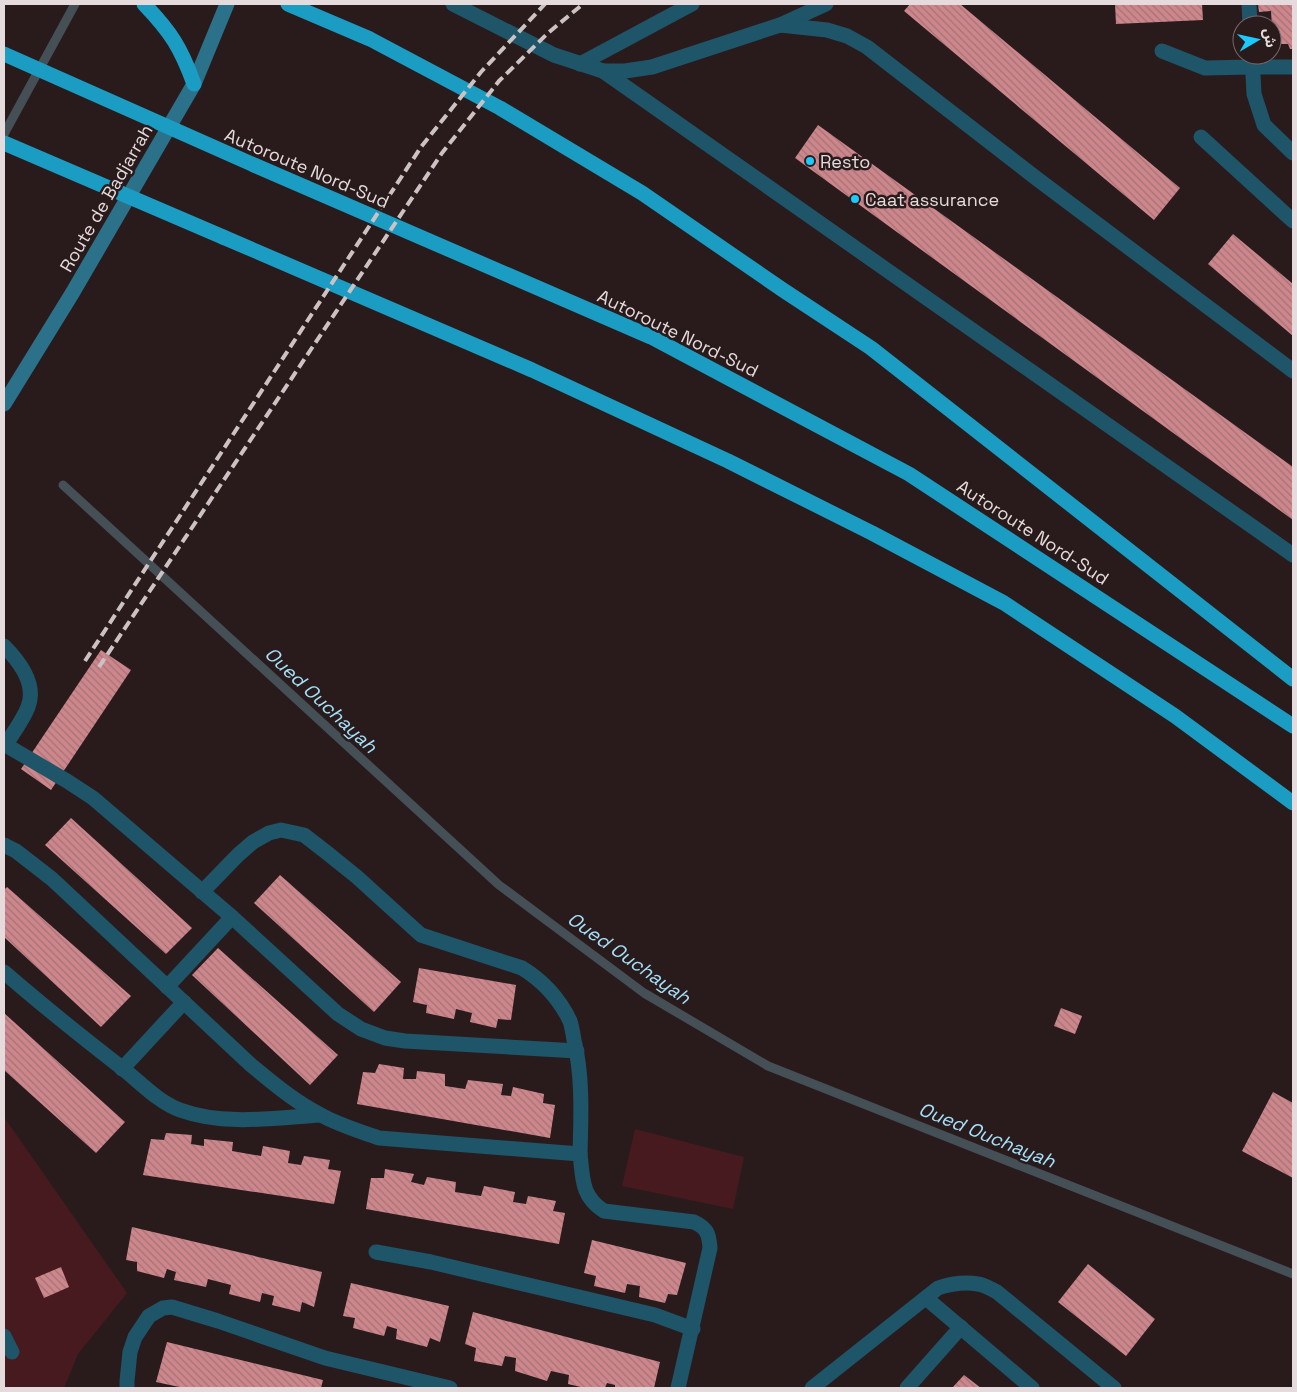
<svg xmlns="http://www.w3.org/2000/svg" width="1297" height="1392" viewBox="0 0 1297 1392" font-family="'Space Grotesk','Noto Sans Arabic',sans-serif">
<style>
.pitch{fill:#461a1f}
.lines{fill:none;stroke-linecap:round;stroke-linejoin:round}
.stream{stroke:#454f56;stroke-width:9}
.building{fill:url(#building-back-hatch)}
.lane{stroke:#1e5569;stroke-width:15}
.street{stroke:#1e5569;stroke-width:15}
.secondary{stroke:#2b718a;stroke-width:15}
.highway{stroke:#1b9cc3;stroke-width:15}
.rail{stroke:#cdc2c3;stroke-width:4;stroke-dasharray:10 5;stroke-linecap:butt}
.highway-bridge{stroke:#1b9cc3;stroke-width:15}
.poi-dot{fill:#1cc9fc;stroke:#291b1c;stroke-width:2}
.labels{text-anchor:middle;dominant-baseline:central;stroke-width:5;stroke-linejoin:round;paint-order:stroke}
.poi-label{font-size:18px;fill:#e6dbdc;stroke:#291b1c;text-anchor:start}
.street-label{font-size:18px;fill:#e6dbdc;stroke:#291b1c}
.water-label{font-size:19px;font-style:italic;fill:#a5e1fa;stroke:#291b1c}
</style>
<defs>
<pattern id="building-back-hatch" width="6" height="6" patternUnits="userSpaceOnUse" patternTransform="scale(1.25)"><rect width="6" height="6" fill="#cd878c"/><path d="M-1 5l2 2M0 0l6 6M5-1l2 2" fill="none" stroke="#a47276"/></pattern>
</defs>
<rect width="100%" height="100%" fill="#291b1c"/>
<!-- pitch -->
<g class="pitch">
<path d="M4,1117L127,1293L78,1354L64,1388H4Z"/>
<path d="M635,1129L744,1157L733,1209L622,1186Z"/>
</g>
<g class="lines">
<!-- stream -->
<g class="stream">
<path d="M4,134L75,4"/>
<path d="M63,485L499,885L644,993L768,1066L1293,1274"/>
</g>
</g>
<!-- building -->
<g class="building">
<path d="M910,4H960L1180,188L1154,220L904,11Z"/>
<path d="M1115,4H1202L1203,20L1116,24Z"/>
<path d="M1258,4H1293V49H1290L1288,44H1273L1271,11L1259,12Z"/>
<path d="M818,125L1293,467V520L795,158Z"/>
<path d="M1233,234L1293,284V336L1208,264Z"/>
<path d="M101,650L131,670L51,790L21,769Z"/>
<path d="M71,818L192,928L166,954L45,845Z"/>
<path d="M280,875L401,982L374,1012L254,903Z"/>
<path d="M7,887L131,996L101,1027L4,937V890Z"/>
<path d="M218,948L338,1055L310,1085L192,975Z"/>
<path d="M419,968L516,985L511,1020L498,1019L496,1028L470,1022L472,1013L456,1009L454,1019L426,1013L427,1005L413,1002Z"/>
<path d="M1061,1008L1082,1016L1075,1034L1054,1026Z"/>
<path d="M4,1013L125,1122L96,1153L4,1070Z"/>
<path d="M379,1064L404,1068L403,1079H416L417,1071L445,1074V1086L465,1089L468,1080L503,1084L501,1095L511,1096L513,1087L544,1094L543,1103L555,1105L550,1138L357,1104L363,1072L375,1073Z"/>
<path d="M1273,1092L1293,1103V1178L1242,1151Z"/>
<path d="M166,1133L192,1135L191,1144L204,1146V1139L233,1142L232,1151L261,1156L263,1146L290,1151L288,1163L301,1165L304,1156L330,1160L328,1169L341,1171L334,1204L143,1175L151,1139L164,1140Z"/>
<path d="M385,1169L414,1174L411,1182L424,1185L427,1177L456,1182L455,1192L481,1196L484,1186L515,1192L513,1202L526,1204L528,1196L556,1201L553,1211L565,1213L559,1244L366,1209L371,1178H384Z"/>
<path d="M132,1227L322,1272L314,1307L302,1302L300,1312L272,1305L274,1296L262,1293L260,1302L229,1294L231,1285L208,1279L206,1287L174,1280L176,1272L167,1269L164,1278L137,1271V1262L126,1260Z"/>
<path d="M592,1240L686,1263L677,1295L668,1294L665,1303L639,1297L640,1286L627,1284L625,1293L594,1286L596,1276L584,1273Z"/>
<path d="M1088,1264L1155,1319L1126,1356L1058,1302Z"/>
<path d="M61,1267L69,1287L44,1298L35,1278Z"/>
<path d="M351,1283L449,1306L440,1342L430,1338L427,1347L396,1339L397,1329L387,1326L384,1336L353,1328L355,1318L343,1316Z"/>
<path d="M473,1312L660,1362L654,1388H615V1385L607,1383L605,1388H585L568,1384L569,1375L551,1371L547,1381L515,1371L516,1358L505,1356L502,1366L474,1361L476,1348L465,1344Z"/>
<path d="M167,1342L323,1380L321,1388H184L156,1382Z"/>
<path d="M964,1375L981,1388H952Z"/>
</g>
<g class="lines">
<!-- lane -->
<g class="lane">
<path d="M1162,51L1205,68L1252,67"/>
<path d="M580,64L692,4"/>
<path d="M603,71L1293,555"/>
<path d="M1201,137L1293,221"/>
<path d="M4,1336L12,1352"/>
</g>
<!-- street -->
<g class="street">
<path d="M453,4L554,55L603,71H625L652,67L780,25L826,4"/>
<path d="M1249,4L1250,25"/>
<path d="M780,25L827,30L847,36L867,47L1036,178L1293,371"/>
<path d="M1252,55L1254,94L1264,125L1293,153"/>
<path d="M1252,67H1293"/>
<path d="M4,646C19,661 37,684 28,707C23,720 13,733 6,744"/>
<path d="M4,744L67,781L93,798L232,917L338,1014L361,1029L385,1038L405,1041L577,1051"/>
<path d="M4,845L16,851L52,879L251,1065C273,1083 295,1102 321,1115C339,1125 359,1131 379,1138L580,1154C583,1179 581,1196 604,1211L694,1222C707,1228 709,1234 710,1248L678,1388"/>
<path d="M202,892L238,855L253,842L269,833L281,830L304,835L326,852L357,877L421,935L522,968C543,981 559,998 570,1021C572,1027 573,1034 574,1040C583,1077 581,1116 580,1154"/>
<path d="M4,972C42,1005 82,1037 122,1068C140,1082 158,1102 180,1110C224,1126 274,1118 320,1115"/>
<path d="M167,987L232,917"/>
<path d="M122,1069L184,1002"/>
<path d="M376,1252L431,1262L655,1315L693,1329"/>
<path d="M926,1298L1032,1388"/>
<path d="M127,1388V1381L130,1352L135,1337L149,1316L163,1308L172,1307L218,1321L325,1358L450,1388"/>
<path d="M812,1388L938,1288C950,1284 966,1282 978,1284C985,1285 991,1289 997,1292L1114,1388"/>
<path d="M907,1388L961,1327"/>
</g>
<!-- secondary -->
<path class="secondary" d="M4,404L73,292L194,84L227,4"/>
<!-- highway -->
<g class="highway">
<path d="M144,4C171,32 181,48 194,84"/>
<path d="M288,4L370,39L500,108L642,193L783,290L871,348L1293,679"/>
<path d="M254,165L651,337L909,474L1293,726"/>
<path d="M223,237L532,370L728,461L872,533L1004,603L1175,716L1293,803"/>
</g>
<!-- rail -->
<g class="rail">
<path d="M85,661L421,147L481,72L545,4"/>
<path d="M99,667L442,153L499,81L548,33L583,4"/>
</g>
<!-- highway-bridge -->
<g class="highway-bridge">
<path d="M4,54L254,165"/>
<path d="M4,143L223,237"/>
</g>
</g>
<!-- markers -->
<g class="poi-dot">
<circle cx="810" cy="161" r="5"/>
<circle cx="855" cy="199" r="5"/>
</g>
<g class="labels">
<!-- poi labels -->
<g class="poi-label">
<text x="820" y="161">Resto</text>
<text x="865" y="199">Caat assurance</text>
</g>
<!-- street labels -->
<g class="street-label">
<text transform="translate(307 168) rotate(23)">Autoroute Nord-Sud</text>
<text transform="translate(106 198) rotate(-60)">Route de Badjarrah</text>
<text transform="translate(678 333) rotate(26)">Autoroute Nord-Sud</text>
<text transform="translate(1033 532) rotate(33)">Autoroute Nord-Sud</text>
</g>
<!-- water labels -->
<g class="water-label">
<text transform="translate(321 700) rotate(43)">Oued Ouchayah</text>
<text transform="translate(629 958) rotate(35)">Oued Ouchayah</text>
<text transform="translate(987 1135) rotate(22)">Oued Ouchayah</text>
</g>
</g>
<!-- border -->
<rect width="1297" height="1392" fill="none" stroke="#e6dbdc" stroke-width="10"/>
<!-- north arrow -->
<g transform="translate(1257 40) rotate(81)"><circle r="24" fill="#291b1c" stroke="#756869"/>
<path d="M0-4L9 19L0 12L-9 19Z" fill="#1cc9fc"/>
<text y="-8" font-size="14" font-weight="bold" text-anchor="middle" fill="#e6dbdc">ش</text>
</g>
</svg>
